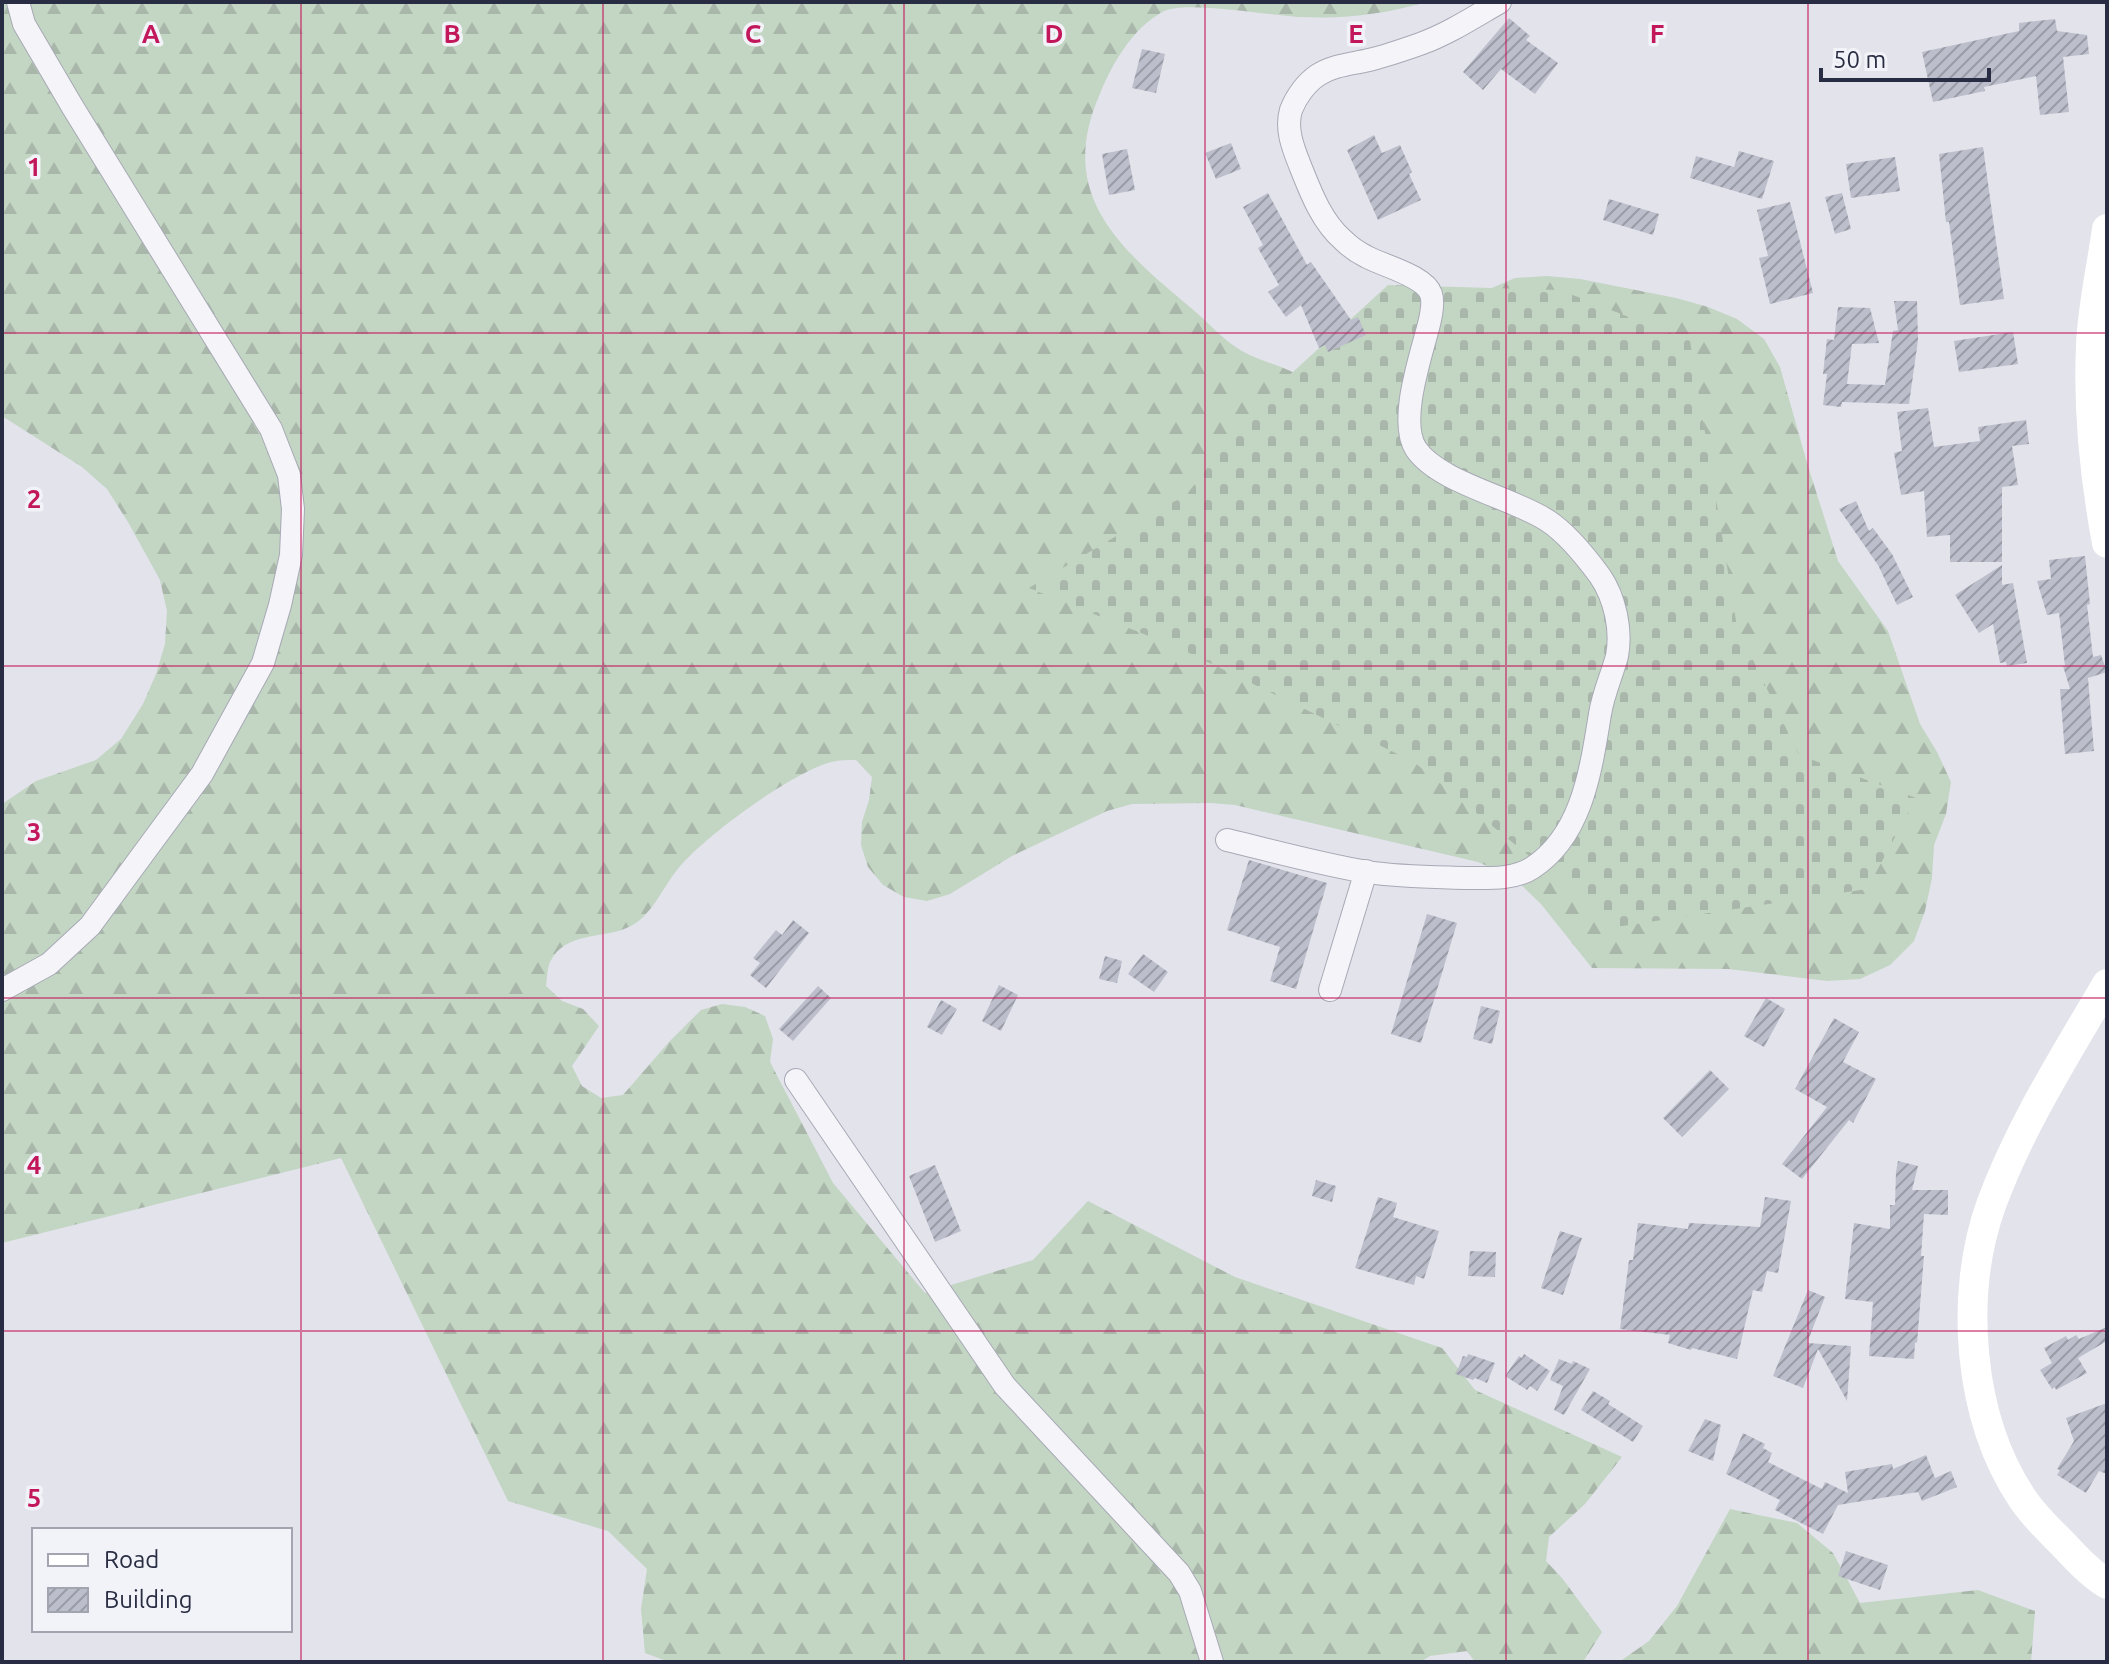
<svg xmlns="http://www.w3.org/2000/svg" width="2109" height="1664" viewBox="0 0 2109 1664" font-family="Ubuntu,sans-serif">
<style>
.forest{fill:url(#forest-firs)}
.cemetery{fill:url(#cemetery-stones)}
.building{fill:url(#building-hatch)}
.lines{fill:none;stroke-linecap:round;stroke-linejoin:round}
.street-casing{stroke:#a7a9b5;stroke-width:24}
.street{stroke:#f5f5f9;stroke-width:22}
.secondary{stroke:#fff;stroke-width:30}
.grid{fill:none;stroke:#c2185b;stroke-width:2;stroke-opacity:0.55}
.grid-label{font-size:26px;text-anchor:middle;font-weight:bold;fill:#c2185b;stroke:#f2f3f8;stroke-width:7;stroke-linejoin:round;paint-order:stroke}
</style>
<defs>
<pattern id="forest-firs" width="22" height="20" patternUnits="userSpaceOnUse" patternTransform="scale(2)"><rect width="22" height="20" fill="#c3d5c3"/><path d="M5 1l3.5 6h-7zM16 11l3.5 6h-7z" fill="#a8b7a9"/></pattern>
<pattern id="cemetery-stones" width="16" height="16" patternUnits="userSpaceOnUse" patternTransform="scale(2)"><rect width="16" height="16" fill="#c3d5c3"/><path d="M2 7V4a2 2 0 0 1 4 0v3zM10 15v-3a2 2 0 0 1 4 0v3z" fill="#a8b7a9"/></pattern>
<pattern id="building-hatch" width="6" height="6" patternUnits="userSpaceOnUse" patternTransform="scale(2)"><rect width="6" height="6" fill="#bcbecb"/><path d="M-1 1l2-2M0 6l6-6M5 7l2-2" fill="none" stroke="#999ba6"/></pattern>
</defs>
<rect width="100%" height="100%" fill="#e2e3eb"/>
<!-- forest -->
<g class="forest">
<path d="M2,2H1427C1384,14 1347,19 1302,17C1272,16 1187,0 1164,11C1132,28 1112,64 1099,96C1056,196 1121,249 1191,308C1207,321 1224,341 1242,351C1254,358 1268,362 1281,367C1309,379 1337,391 1365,402L1485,291L1515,278L1547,276L1580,279L1676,298L1708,307L1737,319L1764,339L1780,367L1807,463L1838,561L1888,631L1920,724L1937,752L1951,782L1946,814L1934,845L1932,878L1925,911L1914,941L1890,965L1860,979L1827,981L1729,969L1592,968L1541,904L1514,878L1478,862L1235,805L1211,803L1132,804L1107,811L1012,856L950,894L927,901L904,897L883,885L868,867L861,845L862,822L869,800L872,777L856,760C848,760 839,760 831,762C791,773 703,837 677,870C663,887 652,915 631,926C605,940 566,930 550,962C547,969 547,979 546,986L562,1001L583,1009L599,1026L572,1066L582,1086L601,1098L623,1095L669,1042L701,1010L722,1004L745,1007L765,1016L773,1039L770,1062L833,1183L925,1293L1033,1260L1088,1201L1235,1277L1442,1348L1475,1390L1622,1457L1585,1504L1549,1537L1546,1561L1562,1578L1602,1632L1583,1662H1475L1467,1651L1430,1656L1420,1662H669L645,1653L641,1609L647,1569L608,1531L508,1501L341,1158L2,1243V804L36,781L96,760L121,739L143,704L156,674L165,644L167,611L160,580L128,522L107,489L82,467L2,416Z"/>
<path d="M1730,1509L1797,1523L1833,1553L1860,1603L1978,1590L2035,1611L2031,1662H1619L1649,1641L1677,1606Z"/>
</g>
<!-- cemetery -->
<path class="cemetery" d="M1388,285L1560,290L1690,341L1737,627L1799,755L1916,798L1867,889L1616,927L1414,762L1181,649L1029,588L1187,494L1257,405Z"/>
<!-- building -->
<g class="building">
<path d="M1509,18L1530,36L1526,40L1558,63L1535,94L1501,69L1483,90L1463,72Z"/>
<path d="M2055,19L2057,31L2087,35L2089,54L2063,57L2069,112L2040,115L2036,76L1984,87L1985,91L1933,102L1922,52L2019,31V23Z"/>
<path d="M1142,49L1165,54L1156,93L1132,88Z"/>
<path d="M1374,135L1382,153L1400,145L1412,172L1409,174L1421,200L1378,220L1347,150Z"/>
<path d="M1231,143L1241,169L1216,179L1205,153Z"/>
<path d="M1983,147L2004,299L1960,305L1949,222H1946L1939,154Z"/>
<path d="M1127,149L1135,190L1109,195L1102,154Z"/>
<path d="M1739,151L1774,161L1762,199L1690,178L1696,156L1734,167Z"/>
<path d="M1895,157L1900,191L1851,198L1846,164Z"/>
<path d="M1268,193L1307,265L1311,262L1351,320L1358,317L1366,335L1328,352L1325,345L1319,348L1301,305L1286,317L1268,292L1279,285L1258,248L1263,245L1243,207Z"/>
<path d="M1842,193L1851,229L1835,234L1825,197Z"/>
<path d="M1609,199L1659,214L1653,235L1603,220Z"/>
<path d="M1790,202L1813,293L1770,304L1759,258L1768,256L1757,210Z"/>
<path d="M1894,301H1917L1918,340L1909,404L1842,402L1841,407L1823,405L1827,374H1823L1827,339L1834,340L1838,307L1870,308L1879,343L1852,344L1847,384L1885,385L1893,331L1898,330Z"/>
<path d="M2013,332L2018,364L1959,372L1954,341Z"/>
<path d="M1928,408L1934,447L1980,441L1978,427L2026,420L2029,444L2012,446L2018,485L2002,487V562H1950V535L1927,537L1924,491L1901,495L1894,453L1902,451L1897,412Z"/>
<path d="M1856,501L1869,531L1873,528L1892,554L1913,597L1897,605L1878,565L1839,509Z"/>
<path d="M2085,556L2090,604L2087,605L2093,657L2101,655L2107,672L2088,678L2094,751L2065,754L2060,689H2070L2063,666H2065L2059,613L2047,615L2037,581L2051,579L2049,560Z"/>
<path d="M2002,565V585L2013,583L2027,663L2007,666L2006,662L2000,663L1993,624L1979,633L1955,595Z"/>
<path d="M1249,860L1327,883L1296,989L1270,981L1280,947L1227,930Z"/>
<path d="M1427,914L1457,923L1421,1043L1391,1034Z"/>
<path d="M793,920L809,933L766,988L750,975L760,963L753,958L776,930L782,935Z"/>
<path d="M1143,954L1168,972L1154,992L1128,974Z"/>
<path d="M1105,956L1122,961L1117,983L1099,979Z"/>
<path d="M999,985L1018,995L1001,1031L982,1021Z"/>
<path d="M818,986L831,998L793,1041L779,1029Z"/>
<path d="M1766,998L1785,1009L1764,1047L1744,1036Z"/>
<path d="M941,1000L957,1009L942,1035L927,1027Z"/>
<path d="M1481,1006L1500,1011L1492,1044L1473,1039Z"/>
<path d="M1834,1018L1859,1032L1843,1062L1876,1079L1853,1123L1849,1120L1802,1179L1782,1164L1827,1107L1795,1089Z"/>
<path d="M1710,1070L1729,1089L1682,1137L1663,1118Z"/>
<path d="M1898,1161L1918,1166L1912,1190H1948V1215L1924,1214L1921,1256H1924L1917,1343L1915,1342L1914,1359L1869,1356L1873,1302L1845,1299L1854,1223L1890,1229V1205H1895L1896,1172Z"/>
<path d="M935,1165L961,1231L935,1242L909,1176Z"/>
<path d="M1316,1180L1336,1186L1332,1202L1312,1196Z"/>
<path d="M1378,1197L1397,1203L1393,1217L1439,1231L1424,1279L1416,1276L1414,1285L1355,1268Z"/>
<path d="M1765,1197L1791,1201L1778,1273L1767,1271L1762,1292L1753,1290L1737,1359L1692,1348L1691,1350L1668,1343L1670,1335L1620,1329L1629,1260H1633L1638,1223L1688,1229L1689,1223L1760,1227Z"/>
<path d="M1560,1231L1582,1238L1563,1295L1541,1288Z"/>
<path d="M1470,1251L1496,1252L1495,1277L1468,1276Z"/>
<path d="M1808,1290L1825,1297L1807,1343L1851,1346L1847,1401L1818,1349L1803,1388L1773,1376Z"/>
<path d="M2107,1327V1341L2078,1358L2087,1373L2056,1390L2055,1387L2052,1389L2040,1370L2052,1363L2044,1348L2066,1336L2068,1340L2076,1335L2079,1339Z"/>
<path d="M1468,1354L1495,1363L1487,1383L1475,1378L1473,1380L1456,1374L1463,1356L1467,1357Z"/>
<path d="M1524,1354L1550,1371L1537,1391L1530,1386L1527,1390L1505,1376L1519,1356L1522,1358Z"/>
<path d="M1559,1359L1572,1364L1573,1361L1590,1369L1564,1415L1554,1410L1563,1386L1550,1380Z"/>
<path d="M1593,1391L1610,1401L1608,1404L1643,1426L1633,1442L1581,1410Z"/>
<path d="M2107,1403V1474L2099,1471L2086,1493L2057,1475L2060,1470L2057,1469L2074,1441L2066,1418Z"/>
<path d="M1705,1419L1721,1425L1713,1461L1688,1451Z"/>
<path d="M1743,1433L1765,1444L1763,1448L1772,1453L1768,1462L1822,1489L1825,1482L1848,1493L1845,1472L1892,1464L1893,1469L1926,1455L1935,1478L1951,1471L1957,1487L1922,1501L1918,1492L1838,1505L1823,1534L1775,1510L1780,1500L1726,1474Z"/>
<path d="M1846,1551L1888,1565L1880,1590L1838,1576Z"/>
</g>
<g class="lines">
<!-- street casing -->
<g class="street-casing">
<g id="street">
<path d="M1227,840C1273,851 1320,864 1367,872C1400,877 1432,877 1465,878C1486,878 1514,880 1532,868C1583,835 1591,768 1600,714C1603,694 1612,675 1617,656C1622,630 1615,598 1600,576C1586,557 1568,534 1548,521C1514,498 1439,483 1416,449C1398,421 1421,356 1429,324C1431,316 1434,303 1431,294C1425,276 1384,266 1367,257C1359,253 1350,247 1343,240C1322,222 1311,193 1301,168C1294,150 1285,130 1291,110C1296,97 1306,83 1318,75C1333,65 1352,64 1369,60C1386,56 1403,50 1420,44C1448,34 1474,17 1500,2"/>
<path d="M2,990L49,964L90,926L202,774L263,663L280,605L291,555L293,509L289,475L271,429L72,106L24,24L18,2"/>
<path d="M1330,990L1366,871"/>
<path d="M796,1080L1005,1386L1179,1573L1190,1591L1212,1662"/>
</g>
</g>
<!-- street -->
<use href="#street" class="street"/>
<!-- secondary -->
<g class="secondary">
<path d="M2107,229C2102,266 2092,309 2091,346C2088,412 2095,478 2107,543"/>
<path d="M2107,984C2065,1056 2020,1126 1991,1205C1959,1295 1968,1417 2022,1498C2033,1515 2048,1529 2062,1543C2076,1558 2090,1573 2107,1584"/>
</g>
</g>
<!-- grid -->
<path class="grid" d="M301,2V1662M603,2V1662M904,2V1662M1205,2V1662M1506,2V1662M1808,2V1662M2,333H2107M2,666H2107M2,998H2107M2,1331H2107"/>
<g class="grid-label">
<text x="151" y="43">A</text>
<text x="452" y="43">B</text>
<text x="753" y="43">C</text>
<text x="1054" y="43">D</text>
<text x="1356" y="43">E</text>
<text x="1657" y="43">F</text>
<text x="34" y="176">1</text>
<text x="34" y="508">2</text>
<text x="34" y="841">3</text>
<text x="34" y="1174">4</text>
<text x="34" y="1507">5</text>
</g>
<!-- border -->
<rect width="2109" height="1664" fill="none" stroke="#292d43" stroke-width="8"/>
<!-- legend -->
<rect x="32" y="1528" width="260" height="104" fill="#f2f3f8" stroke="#a2a4b0" stroke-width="2"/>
<rect x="48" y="1554" width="40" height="12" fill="#ffffff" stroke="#a2a4b0" stroke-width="2"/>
<text x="104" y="1568" font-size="24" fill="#292d43">Road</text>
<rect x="48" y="1588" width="40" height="24" fill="url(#building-hatch)" stroke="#a2a4b0" stroke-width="2"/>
<text x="104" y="1608" font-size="24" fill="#292d43">Building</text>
<!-- scale -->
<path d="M1821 68v12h168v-12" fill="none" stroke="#292d43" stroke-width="4"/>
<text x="1833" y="68" font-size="24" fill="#292d43" stroke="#f2f3f8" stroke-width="6" paint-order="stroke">50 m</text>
</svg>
